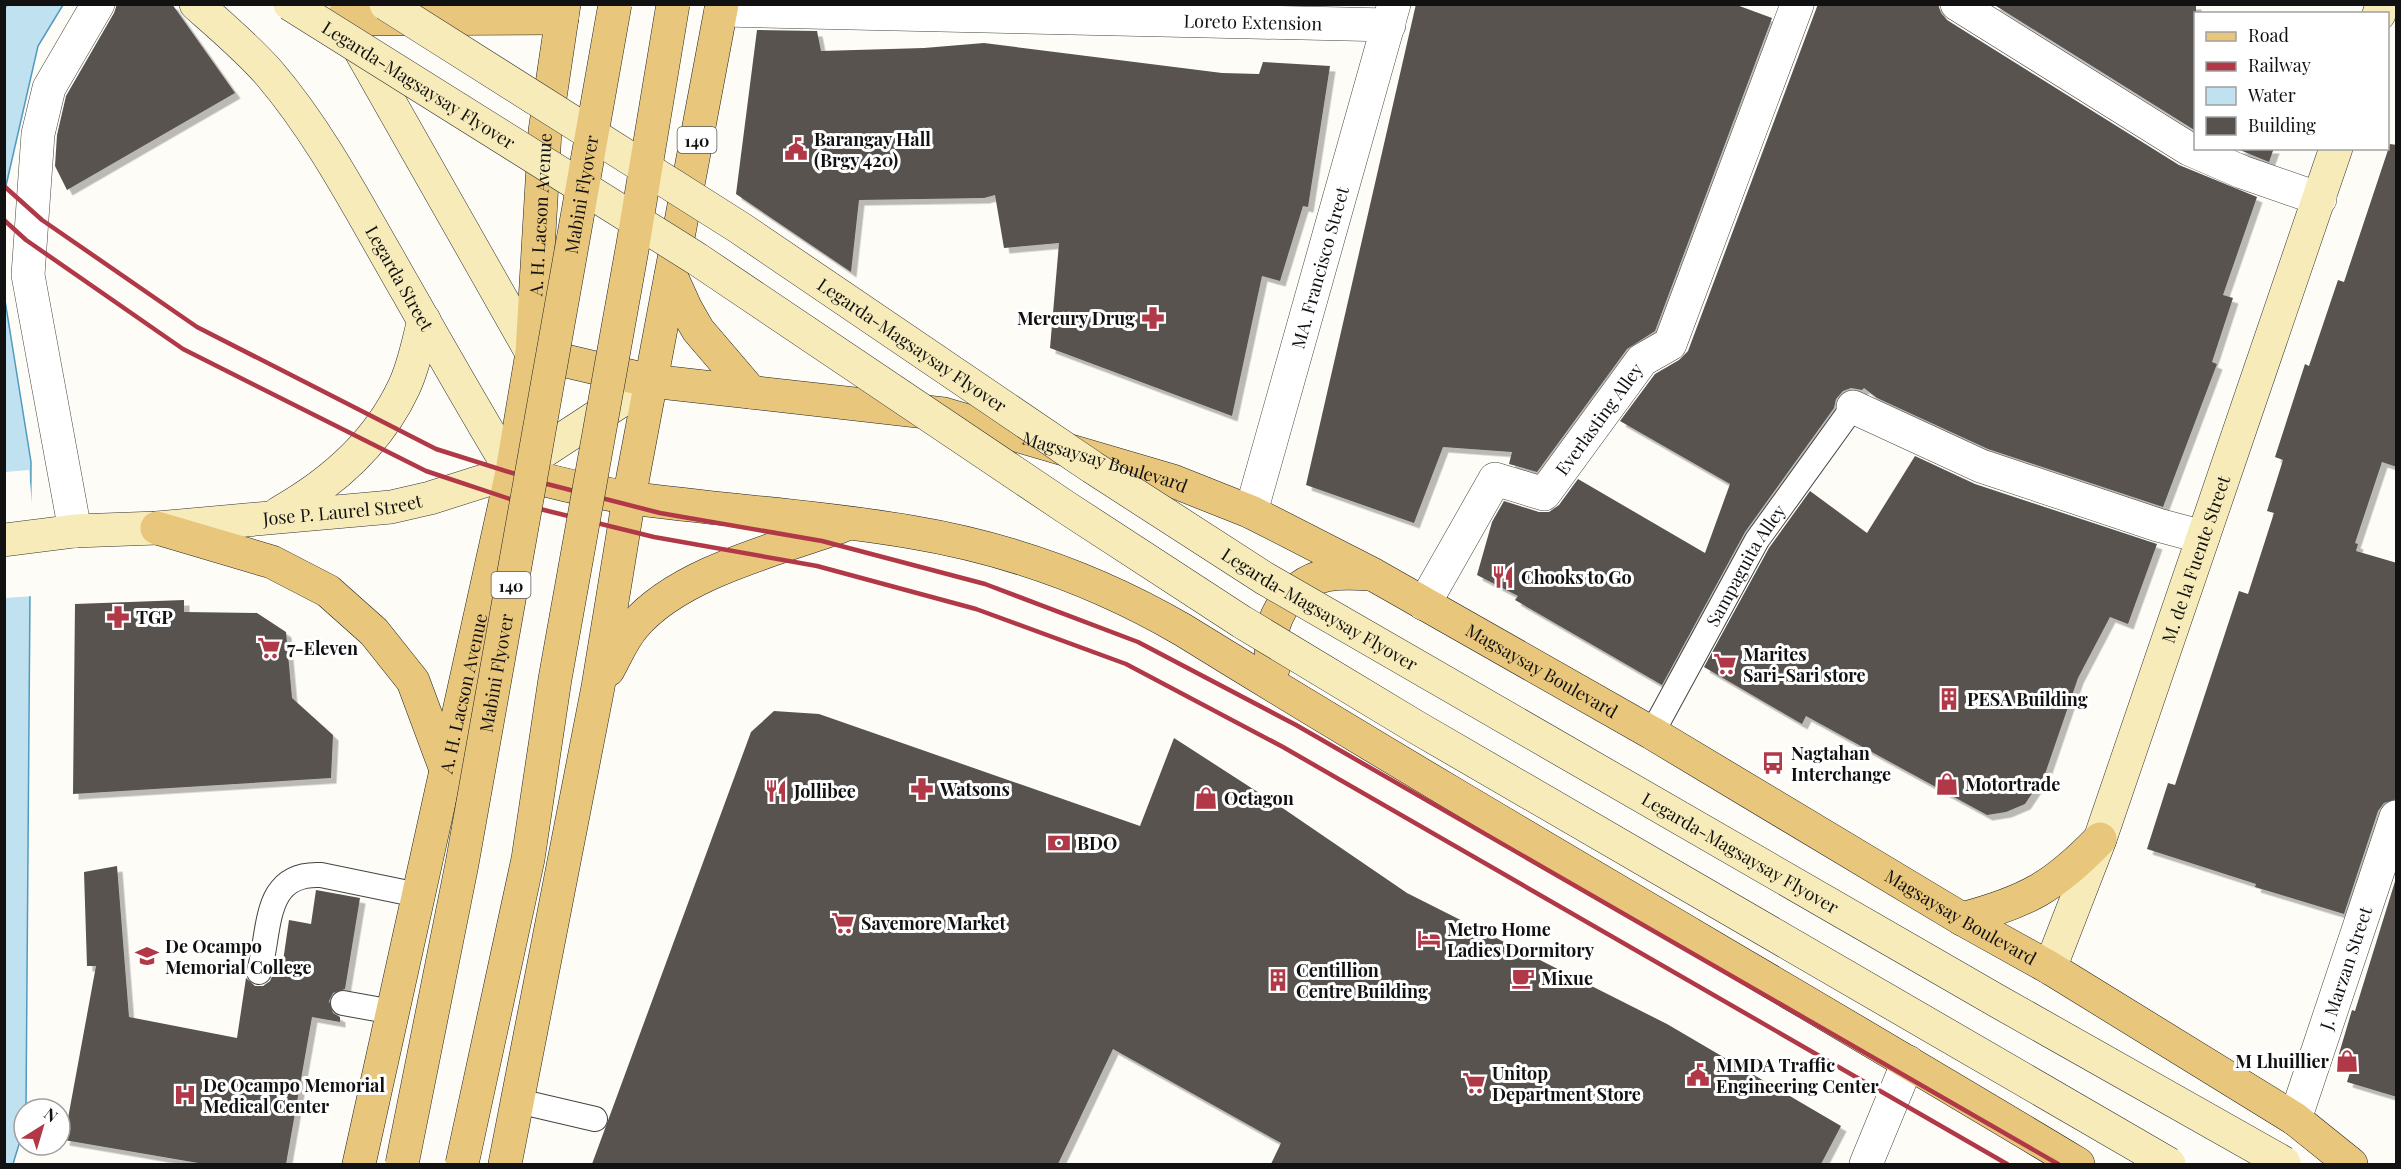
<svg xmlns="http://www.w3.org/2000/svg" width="2401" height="1169" viewBox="0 0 2401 1169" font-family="'Playfair Display',serif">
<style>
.water{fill:#c0e1f0;stroke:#509abe;stroke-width:1.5}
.pier{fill:#fefcf6}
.building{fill:#58524f;filter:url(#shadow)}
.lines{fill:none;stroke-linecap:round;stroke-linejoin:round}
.lane-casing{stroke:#444;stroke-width:26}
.street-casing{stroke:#444;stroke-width:34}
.secondary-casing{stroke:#333;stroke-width:34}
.primary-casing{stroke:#222;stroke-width:34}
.lane{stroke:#fff;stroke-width:24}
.street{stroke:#fff;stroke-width:33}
.secondary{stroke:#f6ebb9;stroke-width:33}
.primary{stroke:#e8c67c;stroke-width:33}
.rail{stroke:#b13847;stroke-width:4.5}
.secondary-bridge-casing{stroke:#333;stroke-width:34;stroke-linecap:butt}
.primary-bridge-casing{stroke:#222;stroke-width:34;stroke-linecap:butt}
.secondary-bridge{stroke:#f6ebb9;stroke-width:33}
.primary-bridge{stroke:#e8c67c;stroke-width:33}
.labels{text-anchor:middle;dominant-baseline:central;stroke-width:6;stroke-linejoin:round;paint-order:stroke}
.shield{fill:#fff;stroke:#585858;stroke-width:1.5}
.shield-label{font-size:16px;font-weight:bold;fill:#111}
.street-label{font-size:18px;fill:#111;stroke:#fff}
.poi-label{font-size:18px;font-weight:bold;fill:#111;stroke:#fff;text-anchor:start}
</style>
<defs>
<filter id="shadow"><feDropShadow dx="5.5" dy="5.5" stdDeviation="0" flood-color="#0004"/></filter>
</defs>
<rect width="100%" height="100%" fill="#fefcf6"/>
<!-- water -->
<g class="water">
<path d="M7,5H63L38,46L5,190V8Z"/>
<path d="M4,294L31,462L26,1109H24V1128L13,1164H4Z"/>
</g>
<!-- pier -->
<path class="pier" d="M29,470L33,515V596L5,598V472Z"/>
<!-- building -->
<g class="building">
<path d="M117,4H172L235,93L67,190L55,166L57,135L66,96L114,13Z"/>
<path d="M1416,4H1734L1772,18L1655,331L1627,349L1537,472L1509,464L1512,452L1443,447L1414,523L1306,485Z"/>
<path d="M1818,4H1938L1941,13L1947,20L2179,165L2257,197L2223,295L2233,298L2212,362L2217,364L2163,507L1988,449L1877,398L1864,388L1862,390L1851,388L1843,391L1836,399L1834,408L1745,532L1662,685L1515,600L1518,596L1477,575L1492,522L1504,501L1539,512H1549L1559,505L1578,479L1705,553L1730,484L1620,421L1655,374L1679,360L1688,351Z"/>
<path d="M1993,4H2196V131Z"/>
<path d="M757,30L817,31L821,51L924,48L984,43L1222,73L1259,74L1263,62L1330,66L1308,207L1303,206L1280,281L1262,276L1232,416L1050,348L1059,243L1004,248L995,195L984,198L859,200L851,272L736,194Z"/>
<path d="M2390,144L2397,145V467L2382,462L2355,543L2358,544L2356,551L2397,563V799L2384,803L2378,811L2344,914L2255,887L2256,884L2147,849L2168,783L2175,785L2239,591L2248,594L2274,513L2267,511L2283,460L2275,457L2305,364L2309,366L2338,280L2344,282Z"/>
<path d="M2235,148H2274L2269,162Z"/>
<path d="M1915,456L1975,484L2157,544L2128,624L2110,617L2078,678L2045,774L2025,804L2006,812L1987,815L1806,716L1802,724L1704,667L1769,548L1810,491L1867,533Z"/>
<path d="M184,600V612L257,613L286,632L292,698L333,735L331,778L73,794L75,604Z"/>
<path d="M774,711L819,714L1140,826L1174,738L1284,809L1407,893L1667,1024L1841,1126L1821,1164H1271L1281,1143L1113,1049L1058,1164H592L751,732Z"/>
<path d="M117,866L129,1017L237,1038L246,978L255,986H263L270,981L273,974L281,975L289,920L311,924L316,890L360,898L345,989L333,993L329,1001L333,1013L340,1017V1022L312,1017L286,1164H204L64,1140L96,966H87L84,872Z"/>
<path d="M2397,875V1097L2347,1082L2351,1069L2336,1064L2352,1010L2355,1011Z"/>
</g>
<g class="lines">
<!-- lane casing -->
<g class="lane-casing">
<g id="lane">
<path id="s1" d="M1652,733L1757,540L1853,407"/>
<path d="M259,972C271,930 262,872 321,875L418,895"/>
<path d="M343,1003L393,1012"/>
<path d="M518,1101L595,1119"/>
</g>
</g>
<!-- street casing -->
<g class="street-casing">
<g id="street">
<path d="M1957,4L2189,149L2242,172L2320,199"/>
<path id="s2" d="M721,10L1389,25"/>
<path d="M1853,407L1981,466L2158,525L2203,537"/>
<path id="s3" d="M1251,512L1394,4"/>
<path d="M75,531L28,275L38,134L49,88L98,4"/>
<path id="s4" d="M1424,604L1495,479L1544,494L1642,360L1670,344L1797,5"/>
<path id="s5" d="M2295,1119L2396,817"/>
<path d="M1866,1164L1908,1062"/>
</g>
</g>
<!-- secondary casing -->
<g class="secondary-casing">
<g id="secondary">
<path id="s6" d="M196,4C221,26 247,48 269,73C316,128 351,193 387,256C428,328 469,401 512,472"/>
<path d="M334,4L532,353"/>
<path d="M2379,14L2382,4"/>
<path d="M279,513C332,483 378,443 404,387C414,366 418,343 424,320"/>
<path id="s7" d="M4,540L75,531L157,528L391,507L430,498L512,472L651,381"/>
<path id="s8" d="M2050,968L2100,839L2336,148"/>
</g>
</g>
<!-- primary casing -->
<g class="primary-casing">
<g id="primary">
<path d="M342,19L562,18"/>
<path d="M671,276L686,309L698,330L751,392"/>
<path id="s9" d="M532,353L651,381L944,414L1173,481L1251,512L1374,575L1652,733L1962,919L2050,968L2295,1119L2351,1164"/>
<path d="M512,472C552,481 592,493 632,498C725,511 819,516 911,532C1007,548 1099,581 1183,630C1479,813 1781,985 2078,1164"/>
<path d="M157,528L272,562L328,591L374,632L413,681L445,767"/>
<path d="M1274,666C1262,627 1286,584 1327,575C1341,572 1355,573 1370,574"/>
<path d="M608,670C616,656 623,638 634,626C678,573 778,549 842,526"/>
<path d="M1962,919C2026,902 2054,887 2100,839"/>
<path id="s10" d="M359,1164L512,472L532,353L545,131L564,4"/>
<path d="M505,1164L598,687L629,498L722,4"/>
</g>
</g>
<!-- lane -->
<use href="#lane" class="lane"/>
<!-- street -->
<use href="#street" class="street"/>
<!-- secondary -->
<use href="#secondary" class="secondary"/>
<!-- primary -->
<use href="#primary" class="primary"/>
<!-- rail -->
<g class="rail">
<path d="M4,186L42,220L197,327L436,449L547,484L660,513L822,541L985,584L1138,642L1296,725L2058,1164"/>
<path d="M4,220L26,240L183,349L426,471L540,509L654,537L817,566L976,609L1126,664L1283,747L2007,1164"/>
</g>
<!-- secondary-bridge casing -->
<g class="secondary-bridge-casing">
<g id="secondary-bridge">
<path id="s11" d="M290,4L697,259L1067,508L1242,622L1416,727L2169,1164"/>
<path id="s12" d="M386,4L740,228L1092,467L1264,578L1999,1002L2284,1163"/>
</g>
</g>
<!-- primary-bridge casing -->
<g class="primary-bridge-casing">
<g id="primary-bridge">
<path id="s13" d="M402,1164L462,864L615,4"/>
<path d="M462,1164L528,859L555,679L633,244L673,4"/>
</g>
</g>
<!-- secondary-bridge -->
<use href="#secondary-bridge" class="secondary-bridge"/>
<!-- primary-bridge -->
<use href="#primary-bridge" class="primary-bridge"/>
</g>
<!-- icons -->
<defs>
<g id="civic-bare" transform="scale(1.8)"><path d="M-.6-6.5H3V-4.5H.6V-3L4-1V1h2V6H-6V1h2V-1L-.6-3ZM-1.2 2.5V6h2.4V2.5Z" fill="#b13847" stroke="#fff" stroke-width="2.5" paint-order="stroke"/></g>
<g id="pharmacy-bare" transform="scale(1.8)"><path d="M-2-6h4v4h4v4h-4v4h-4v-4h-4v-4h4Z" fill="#b13847" stroke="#fff" stroke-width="2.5" paint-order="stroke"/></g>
<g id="restaurant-bare" transform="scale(1.8)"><path d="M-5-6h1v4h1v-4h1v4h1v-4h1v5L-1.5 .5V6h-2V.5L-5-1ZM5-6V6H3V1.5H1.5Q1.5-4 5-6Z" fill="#b13847" stroke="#fff" stroke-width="2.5" paint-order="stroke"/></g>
<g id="supermarket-bare" transform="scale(1.8)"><path d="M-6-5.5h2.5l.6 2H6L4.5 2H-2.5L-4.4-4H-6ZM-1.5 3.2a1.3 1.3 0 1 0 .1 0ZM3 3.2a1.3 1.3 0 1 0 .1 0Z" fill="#b13847" stroke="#fff" stroke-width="2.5" paint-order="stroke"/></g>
<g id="building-bare" transform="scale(1.8)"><path d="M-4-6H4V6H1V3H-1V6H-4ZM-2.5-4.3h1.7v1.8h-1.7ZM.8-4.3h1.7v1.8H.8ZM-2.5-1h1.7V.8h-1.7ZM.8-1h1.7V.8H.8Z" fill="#b13847" stroke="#fff" stroke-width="2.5" paint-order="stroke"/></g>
<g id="bus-bare" transform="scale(1.8)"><path d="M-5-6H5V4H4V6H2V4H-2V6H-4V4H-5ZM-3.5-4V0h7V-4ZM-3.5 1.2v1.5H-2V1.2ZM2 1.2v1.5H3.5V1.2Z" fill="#b13847" stroke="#fff" stroke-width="2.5" paint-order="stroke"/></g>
<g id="shop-bare" transform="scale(1.8)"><path d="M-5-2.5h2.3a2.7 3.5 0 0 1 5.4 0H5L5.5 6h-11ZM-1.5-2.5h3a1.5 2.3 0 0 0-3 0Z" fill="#b13847" stroke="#fff" stroke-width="2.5" paint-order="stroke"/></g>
<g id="bank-bare" transform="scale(1.8)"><path d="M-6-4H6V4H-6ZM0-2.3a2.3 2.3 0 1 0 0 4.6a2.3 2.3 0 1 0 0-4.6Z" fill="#b13847" stroke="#fff" stroke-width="2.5" paint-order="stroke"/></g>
<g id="hotel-bare" transform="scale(1.8)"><path d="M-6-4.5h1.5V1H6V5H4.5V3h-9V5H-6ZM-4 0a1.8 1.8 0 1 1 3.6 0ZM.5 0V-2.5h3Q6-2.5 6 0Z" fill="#b13847" stroke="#fff" stroke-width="2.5" paint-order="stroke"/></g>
<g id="university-bare" transform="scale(1.8)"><path d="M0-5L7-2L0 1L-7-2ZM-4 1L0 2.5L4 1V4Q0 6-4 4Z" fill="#b13847" stroke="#fff" stroke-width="2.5" paint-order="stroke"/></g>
<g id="cafe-bare" transform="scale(1.8)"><path d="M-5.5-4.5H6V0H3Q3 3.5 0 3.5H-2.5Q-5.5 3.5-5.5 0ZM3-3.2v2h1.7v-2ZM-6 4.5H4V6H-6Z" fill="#b13847" stroke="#fff" stroke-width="2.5" paint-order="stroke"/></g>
<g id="hospital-bare" transform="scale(1.8)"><path d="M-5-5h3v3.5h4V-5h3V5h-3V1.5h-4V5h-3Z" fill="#b13847" stroke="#fff" stroke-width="2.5" paint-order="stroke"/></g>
</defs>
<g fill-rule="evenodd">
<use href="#civic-bare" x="796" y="149"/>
<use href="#pharmacy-bare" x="1153" y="318"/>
<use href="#restaurant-bare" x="1503" y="577"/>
<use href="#pharmacy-bare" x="118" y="617"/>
<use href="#supermarket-bare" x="269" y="648"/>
<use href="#supermarket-bare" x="1725" y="664"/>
<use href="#building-bare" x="1949" y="699"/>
<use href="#bus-bare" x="1773" y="763"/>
<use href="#shop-bare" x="1947" y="784"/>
<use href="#pharmacy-bare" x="922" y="789"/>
<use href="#restaurant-bare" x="776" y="791"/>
<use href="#shop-bare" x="1206" y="798"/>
<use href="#bank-bare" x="1059" y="843"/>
<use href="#supermarket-bare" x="843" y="923"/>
<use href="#hotel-bare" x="1429" y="939"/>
<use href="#university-bare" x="147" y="956"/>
<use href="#cafe-bare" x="1523" y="978"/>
<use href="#building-bare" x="1278" y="980"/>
<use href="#shop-bare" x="2347" y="1061"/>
<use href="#civic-bare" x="1698" y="1075"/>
<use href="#supermarket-bare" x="1474" y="1083"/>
<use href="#hospital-bare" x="185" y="1095"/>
</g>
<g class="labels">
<!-- shield labels -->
<g class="shield">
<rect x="677.5" y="127" width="39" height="26" rx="4.5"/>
<rect x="491.5" y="572" width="39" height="26" rx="4.5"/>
</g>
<g class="shield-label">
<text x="697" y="140">140</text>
<text x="511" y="585">140</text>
</g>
<!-- street labels -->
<g class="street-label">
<text stroke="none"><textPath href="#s2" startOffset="532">Loreto Extension</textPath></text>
<text stroke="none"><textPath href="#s11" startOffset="152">Legarda-Magsaysay Flyover</textPath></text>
<text stroke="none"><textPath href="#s13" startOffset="986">Mabini Flyover</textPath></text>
<text stroke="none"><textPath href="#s10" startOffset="968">A. H. Lacson Avenue</textPath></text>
<text stroke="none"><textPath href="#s3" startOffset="254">MA. Francisco Street</textPath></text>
<text stroke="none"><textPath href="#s6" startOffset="344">Legarda Street</textPath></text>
<text stroke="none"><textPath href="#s12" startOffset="627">Legarda-Magsaysay Flyover</textPath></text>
<text stroke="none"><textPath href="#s4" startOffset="288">Everlasting Alley</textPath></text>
<text stroke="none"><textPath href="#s9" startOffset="585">Magsaysay Boulevard</textPath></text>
<text stroke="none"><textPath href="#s7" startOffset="340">Jose P. Laurel Street</textPath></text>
<text stroke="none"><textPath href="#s8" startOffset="434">M. de la Fuente Street</textPath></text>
<text stroke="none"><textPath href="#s1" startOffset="192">Sampaguita Alley</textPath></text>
<text stroke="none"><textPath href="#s12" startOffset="1113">Legarda-Magsaysay Flyover</textPath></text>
<text stroke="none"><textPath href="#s9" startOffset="1071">Magsaysay Boulevard</textPath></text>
<text stroke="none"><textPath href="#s13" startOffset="500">Mabini Flyover</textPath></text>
<text stroke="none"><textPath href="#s10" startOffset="482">A. H. Lacson Avenue</textPath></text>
<text stroke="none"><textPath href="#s12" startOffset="1599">Legarda-Magsaysay Flyover</textPath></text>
<text stroke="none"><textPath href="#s9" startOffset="1557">Magsaysay Boulevard</textPath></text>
<text stroke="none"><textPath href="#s5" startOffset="159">J. Marzan Street</textPath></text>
</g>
<!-- poi labels -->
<g class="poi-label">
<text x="814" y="139">Barangay Hall<tspan x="814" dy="21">(Brgy 420)</tspan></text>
<text x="1135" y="318" text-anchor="end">Mercury Drug</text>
<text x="1521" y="577">Chooks to Go</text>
<text x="136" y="617">TGP</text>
<text x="287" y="648">7-Eleven</text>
<text x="1743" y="654">Marites<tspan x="1743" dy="21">Sari-Sari store</tspan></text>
<text x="1967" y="699">PESA Building</text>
<text x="1791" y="753">Nagtahan<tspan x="1791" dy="21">Interchange</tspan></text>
<text x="1965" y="784">Motortrade</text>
<text x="940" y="789">Watsons</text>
<text x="794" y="791">Jollibee</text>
<text x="1224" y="798">Octagon</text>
<text x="1077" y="843">BDO</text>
<text x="861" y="923">Savemore Market</text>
<text x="1447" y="929">Metro Home<tspan x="1447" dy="21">Ladies Dormitory</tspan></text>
<text x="165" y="946">De Ocampo<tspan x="165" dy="21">Memorial College</tspan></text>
<text x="1296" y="970">Centillion<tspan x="1296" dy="21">Centre Building</tspan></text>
<text x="1541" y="978">Mixue</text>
<text x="2329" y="1061" text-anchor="end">M Lhuillier</text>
<text x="1716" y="1065">MMDA Traffic<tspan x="1716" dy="21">Engineering Center</tspan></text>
<text x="1492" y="1073">Unitop<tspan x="1492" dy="21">Department Store</tspan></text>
<text x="203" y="1085">De Ocampo Memorial<tspan x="203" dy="21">Medical Center</tspan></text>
</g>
</g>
<!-- border -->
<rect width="2401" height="1169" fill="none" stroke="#111111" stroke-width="12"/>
<!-- legend -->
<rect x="2194" y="12" width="195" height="138" fill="#ffffff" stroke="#a0a0a0" stroke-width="1.5"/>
<rect x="2206" y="32" width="30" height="9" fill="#e8c67c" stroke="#a0a0a0" stroke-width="1.5"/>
<text x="2248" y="42" font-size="18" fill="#111111">Road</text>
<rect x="2206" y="62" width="30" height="9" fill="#b13847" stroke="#a0a0a0" stroke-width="1.5"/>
<text x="2248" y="72" font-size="18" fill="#111111">Railway</text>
<rect x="2206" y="87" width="30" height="18" fill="#c0e1f0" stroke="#a0a0a0" stroke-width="1.5"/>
<text x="2248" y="102" font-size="18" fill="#111111">Water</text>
<rect x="2206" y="117" width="30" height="18" fill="#58524f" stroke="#a0a0a0" stroke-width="1.5"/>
<text x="2248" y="132" font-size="18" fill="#111111">Building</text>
<!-- north arrow -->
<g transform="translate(42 1127) rotate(37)"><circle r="28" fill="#ffffff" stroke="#a0a0a0" stroke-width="1.5"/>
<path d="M0-4.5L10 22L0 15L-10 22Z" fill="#b13847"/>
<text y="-9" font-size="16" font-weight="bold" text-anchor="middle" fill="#111111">N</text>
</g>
</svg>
